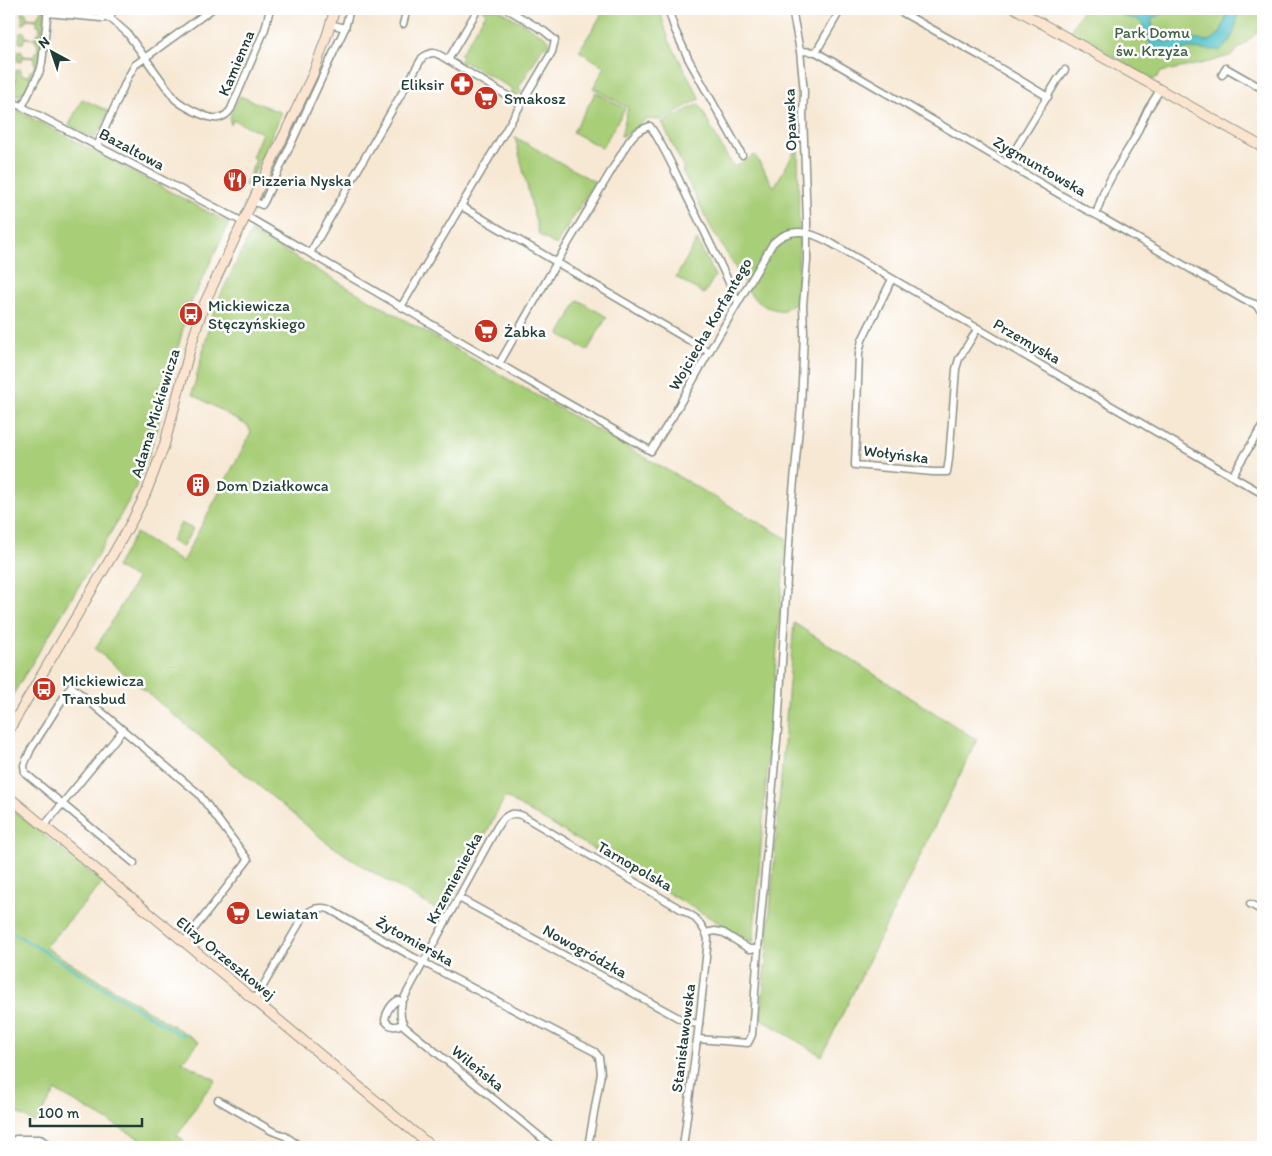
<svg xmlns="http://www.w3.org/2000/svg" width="1272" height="1156" viewBox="0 0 1272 1156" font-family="Itim,sans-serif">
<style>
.green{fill:#a8ce78;stroke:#648656}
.water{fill:#54c2c9;stroke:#3a807e}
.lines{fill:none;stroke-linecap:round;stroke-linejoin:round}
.stream{stroke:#54c2c9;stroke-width:2.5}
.street-casing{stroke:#8b9284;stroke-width:9}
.secondary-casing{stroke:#8b9284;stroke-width:11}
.street{stroke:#fff;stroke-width:6}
.secondary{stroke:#fce5d0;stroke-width:9}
.labels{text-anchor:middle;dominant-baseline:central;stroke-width:5;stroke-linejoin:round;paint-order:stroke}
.park-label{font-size:16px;fill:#416145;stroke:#fff}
.street-label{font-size:16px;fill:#1f3d34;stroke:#fff}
.poi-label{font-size:16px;fill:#1f3d34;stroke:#fff;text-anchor:start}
</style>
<rect width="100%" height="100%" fill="#fff"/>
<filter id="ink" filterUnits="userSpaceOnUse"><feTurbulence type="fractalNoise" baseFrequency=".02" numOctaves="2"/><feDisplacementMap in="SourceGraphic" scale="10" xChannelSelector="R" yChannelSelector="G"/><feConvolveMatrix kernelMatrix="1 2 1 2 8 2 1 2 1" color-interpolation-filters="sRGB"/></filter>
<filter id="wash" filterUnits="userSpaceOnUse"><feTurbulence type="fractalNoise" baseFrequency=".0096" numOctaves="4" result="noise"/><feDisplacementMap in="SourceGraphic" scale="20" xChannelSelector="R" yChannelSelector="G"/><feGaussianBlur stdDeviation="1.12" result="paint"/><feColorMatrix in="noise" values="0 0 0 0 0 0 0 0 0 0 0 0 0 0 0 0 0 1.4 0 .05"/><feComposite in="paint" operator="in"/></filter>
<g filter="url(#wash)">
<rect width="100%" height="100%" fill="#f7e8d4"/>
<!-- green -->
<g class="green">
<path d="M42,9H45L40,59L38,68L26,91H24L18,96L11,93L15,82L16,70L19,69L21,70V75L29,76L30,71L33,70L36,64L34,63V58L23,57L21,62L17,61L18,51L21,50L22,51L23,56L34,57L35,53L38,51V45L36,43V39L25,38L23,43H20L19,42L20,33L23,31L25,33V37L36,38L37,33H39L40,26L37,25V20L26,19V23L24,24H22V13L24,12L26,13L27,18L38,19V15L41,13Z"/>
<path d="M481,9H498L546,37C550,40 550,44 548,48L544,45L518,89L522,91C519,96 516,96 511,94L513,89L465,62L463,64L462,63L461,64L458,63L462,57L460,55L486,13Z"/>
<path d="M605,9H659L669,40L700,99L660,120L647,119L626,135L621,136L628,108L593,88L605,67L579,51Z"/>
<path d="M1083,9H1263V27L1232,55L1209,62L1161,72L1154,80L1070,32Z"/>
<path d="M596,92L625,109L602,148L573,132Z"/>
<path d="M240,96L282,113L248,186L245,185L256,160L252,157L262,133L233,120L231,125C227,116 236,105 240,96Z"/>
<path d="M82,99L108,111L100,131H98L95,137H91L69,125Z"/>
<path d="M699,104L722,148L734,167L755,155L774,187L798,146L799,242L797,302L782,311L766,307L752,297L746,285L710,226L682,170L684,169L662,122Z"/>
<path d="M9,106L229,223L188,309L158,425L148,457L134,491L104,545L9,701Z"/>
<path d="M515,137L595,182L556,245L539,235Z"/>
<path d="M251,232L786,538L753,943L505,797L444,914L359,864L325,841L95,649L137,579L116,567L136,533L182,562L251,433L248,426L192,394L214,309Z"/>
<path d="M697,240L715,276L704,294L676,277Z"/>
<path d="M578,300L607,317L587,351L560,334Z"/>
<path d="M181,523L193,529L182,547L171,541Z"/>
<path d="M794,623L977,740L822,1056L761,1019Z"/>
<path d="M9,807L103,883L45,947L199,1042L182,1062L216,1080L205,1093L177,1136L184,1140L179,1147H154L56,1091L35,1123L9,1108Z"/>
</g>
<!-- water -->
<path class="water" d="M1119,9H1168L1167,11L1151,19L1154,31L1160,40L1169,43L1184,39L1210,41L1220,33L1226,19V9H1238C1237,24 1234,40 1221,50L1186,49L1167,54L1159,53L1150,44L1144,27L1139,20L1122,16Z"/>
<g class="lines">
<!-- stream -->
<g class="stream">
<path d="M9,930L179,1034L184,1035"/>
<path d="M9,1131L18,1147"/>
</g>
</g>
</g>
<g filter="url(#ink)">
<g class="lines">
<!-- street casing -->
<g class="street-casing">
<g id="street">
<path d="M589,9H592"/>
<path d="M668,9L675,30L689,60L742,155"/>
<path d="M896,9L980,56L1048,97"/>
<path d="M47,13L101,18H110"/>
<path d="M110,18L127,33L175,99C183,106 208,120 218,118C224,117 228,114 231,109L265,29L270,9"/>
<path d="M110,18L113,9"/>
<path d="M330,24L345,28"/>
<path d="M403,24L407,9"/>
<path d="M800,51L816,52L1083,208L1104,219L1244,300L1255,304L1263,313"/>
<path d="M816,52L841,9"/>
<path d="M448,60L521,104"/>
<path d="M1222,75L1226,68L1263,89"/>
<path d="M9,100L243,222"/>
<path d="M22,107L40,71L42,63L48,9"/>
<path d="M97,146L128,77L135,65L212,9"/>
<path d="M1007,163L1058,79L1065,70"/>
<path d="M253,201L262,205L264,202L345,28L350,9"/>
<path d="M461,206L709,352"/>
<path d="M1096,214L1104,191L1113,174L1134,139L1148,109L1160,90"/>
<path d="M246,216L532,383L651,451L673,416L709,352L773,243C792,225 810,232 831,243L1263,494"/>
<path d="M310,253L422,58C434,49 437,54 448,60L478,9"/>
<path d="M892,279L862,340L859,353L855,465L933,472H947L949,459L956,369L959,359L978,328"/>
<path d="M401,307L552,52L555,40L544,31L507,9"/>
<path d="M499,364L557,262L629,141C635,133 640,129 650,126C665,148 676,173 687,197C705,232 722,267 738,302"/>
<path d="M1232,476L1263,425"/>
<path d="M123,730L199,794L248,860L184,942"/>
<path d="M44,826L123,730L71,686L31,749L24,765L25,773L134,863"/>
<path d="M459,898L686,1022L699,1024"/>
<path d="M1250,904L1263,911"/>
<path d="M254,1000L263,986L303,917C311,909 318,906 329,909L413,957L595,1052L599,1057L601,1073L588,1147"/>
<path d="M402,1002L398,1000C391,1004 386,1012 385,1020C389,1027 396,1028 403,1023"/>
<path d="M698,1039L748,1043L752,1035L758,949L778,729L791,512L801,407L804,333L803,305L807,261V221L803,115L804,92L800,51L792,9"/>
<path d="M218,1100L272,1131L285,1136L301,1147"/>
<path d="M9,1139H10"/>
<path d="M16,1139H40L54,1147"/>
<path d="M553,1147L405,1027C400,1020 400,1010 402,1002L497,827C503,817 511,810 523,816L694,917L701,925L706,933L715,931L724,933L749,949H758"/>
<path d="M683,1147L699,1024L708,939L706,933"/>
</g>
</g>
<!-- secondary casing -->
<g class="secondary-casing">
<g id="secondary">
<path d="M1016,9L1263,147"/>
<path d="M9,730L112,556L133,519L146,493L164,446L192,342L205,302L313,74L327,35L335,9"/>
<path d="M9,797L432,1147"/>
</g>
</g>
<!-- street -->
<use href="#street" class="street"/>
<!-- secondary -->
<use href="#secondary" class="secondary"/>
</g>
</g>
<!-- icons -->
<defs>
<g id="pharmacy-disc" transform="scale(1.25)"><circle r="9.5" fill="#c8321e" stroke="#fff"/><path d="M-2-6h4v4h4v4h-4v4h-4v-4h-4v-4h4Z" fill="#fff"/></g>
<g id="supermarket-disc" transform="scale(1.25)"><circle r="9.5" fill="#c8321e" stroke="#fff"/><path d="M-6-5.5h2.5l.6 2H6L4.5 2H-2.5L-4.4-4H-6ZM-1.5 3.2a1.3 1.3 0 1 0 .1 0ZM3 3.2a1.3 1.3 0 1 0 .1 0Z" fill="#fff"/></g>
<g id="restaurant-disc" transform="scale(1.25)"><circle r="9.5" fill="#c8321e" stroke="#fff"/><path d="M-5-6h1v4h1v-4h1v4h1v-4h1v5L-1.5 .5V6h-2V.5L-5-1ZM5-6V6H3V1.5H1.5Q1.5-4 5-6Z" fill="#fff"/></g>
<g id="bus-disc" transform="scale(1.25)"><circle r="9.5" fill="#c8321e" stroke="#fff"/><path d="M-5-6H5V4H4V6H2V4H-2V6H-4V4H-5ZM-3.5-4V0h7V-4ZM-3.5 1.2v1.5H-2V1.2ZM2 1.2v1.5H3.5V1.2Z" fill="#fff"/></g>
<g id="building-disc" transform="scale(1.25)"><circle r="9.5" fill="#c8321e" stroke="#fff"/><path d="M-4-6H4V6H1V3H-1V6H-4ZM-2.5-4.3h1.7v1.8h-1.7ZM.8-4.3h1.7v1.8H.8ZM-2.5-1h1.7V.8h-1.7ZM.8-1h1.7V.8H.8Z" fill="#fff"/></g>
</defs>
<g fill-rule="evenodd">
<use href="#pharmacy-disc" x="462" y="84"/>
<use href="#supermarket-disc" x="486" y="98"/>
<use href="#restaurant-disc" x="235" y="180"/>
<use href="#bus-disc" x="191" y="314"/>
<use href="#supermarket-disc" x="486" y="331"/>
<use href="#building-disc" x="198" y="485"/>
<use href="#bus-disc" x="44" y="689"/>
<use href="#supermarket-disc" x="238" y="913"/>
</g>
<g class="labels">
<!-- park labels -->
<g class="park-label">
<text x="1152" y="32">Park Domu<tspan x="1152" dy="18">św. Krzyża</tspan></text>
</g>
<!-- street labels -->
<g class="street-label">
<text transform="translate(236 63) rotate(-67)">Kamienna</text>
<text transform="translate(790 120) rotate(-92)">Opawska</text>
<text transform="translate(132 149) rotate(28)">Bazaltowa</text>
<text transform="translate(1040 166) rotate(30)">Zygmuntowska</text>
<text transform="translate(710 324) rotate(-60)">Wojciecha Korfantego</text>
<text transform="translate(1027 341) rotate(30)">Przemyska</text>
<text transform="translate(155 413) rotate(-73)">Adama Mickiewicza</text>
<text transform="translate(896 454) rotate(7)">Wołyńska</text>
<text transform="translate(635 866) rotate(30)">Tarnopolska</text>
<text transform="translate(454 878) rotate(-62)">Krzemieniecka</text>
<text transform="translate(415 941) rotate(29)">Żytomierska</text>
<text transform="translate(585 951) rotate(29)">Nowogródzka</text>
<text transform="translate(226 958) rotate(39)">Elizy Orzeszkowej</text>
<text transform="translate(683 1038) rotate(-83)">Stanisławowska</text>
<text transform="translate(478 1068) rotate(39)">Wileńska</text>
</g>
<!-- poi labels -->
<g class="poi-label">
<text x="444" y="84" text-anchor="end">Eliksir</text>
<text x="504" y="98">Smakosz</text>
<text x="252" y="180">Pizzeria Nyska</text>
<text x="208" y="305">Mickiewicza<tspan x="208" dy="18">Stęczyńskiego</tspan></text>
<text x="504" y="331">Żabka</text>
<text x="216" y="485">Dom Działkowca</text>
<text x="62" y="680">Mickiewicza<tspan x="62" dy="18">Transbud</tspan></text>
<text x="256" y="913">Lewiatan</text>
</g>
</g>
<!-- margin -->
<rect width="1272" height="1156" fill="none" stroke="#fff" stroke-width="30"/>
<!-- north arrow -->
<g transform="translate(52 52) rotate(320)" stroke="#ffffff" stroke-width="4" paint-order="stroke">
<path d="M0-4L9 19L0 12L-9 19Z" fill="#1f3d34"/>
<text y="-8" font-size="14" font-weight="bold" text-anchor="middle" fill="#1f3d34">N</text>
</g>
<!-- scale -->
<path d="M30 1118v8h112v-8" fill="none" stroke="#1f3d34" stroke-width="2.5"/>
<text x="38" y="1118" font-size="15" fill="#1f3d34" stroke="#ffffff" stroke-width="4" paint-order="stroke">100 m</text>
</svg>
